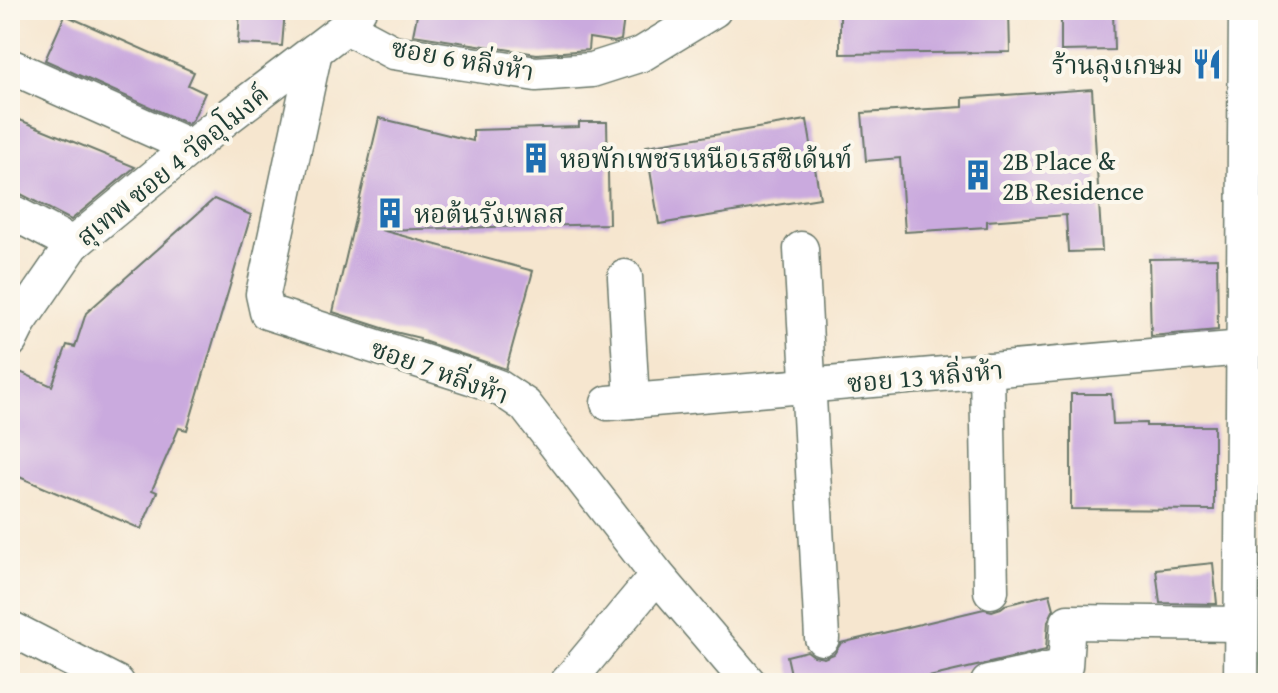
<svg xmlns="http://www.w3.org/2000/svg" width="1278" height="693" viewBox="0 0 1278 693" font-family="'Gentium Book Plus','Noto Serif Thai',serif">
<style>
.forest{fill:#78be83;stroke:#4c7e5c;stroke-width:2}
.building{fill:#caaade}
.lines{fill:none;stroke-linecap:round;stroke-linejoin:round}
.street-casing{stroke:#6a786a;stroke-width:37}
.street{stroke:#fff;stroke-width:34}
.labels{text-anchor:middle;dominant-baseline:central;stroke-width:8;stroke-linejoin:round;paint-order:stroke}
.street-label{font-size:26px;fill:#1f3d34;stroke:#fbf7ec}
.poi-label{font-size:26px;fill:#1f3d34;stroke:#fbf7ec;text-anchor:start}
</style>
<rect width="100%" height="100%" fill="#fbf7ec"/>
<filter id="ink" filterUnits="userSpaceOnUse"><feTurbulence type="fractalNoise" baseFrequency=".0125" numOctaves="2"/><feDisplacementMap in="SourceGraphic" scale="16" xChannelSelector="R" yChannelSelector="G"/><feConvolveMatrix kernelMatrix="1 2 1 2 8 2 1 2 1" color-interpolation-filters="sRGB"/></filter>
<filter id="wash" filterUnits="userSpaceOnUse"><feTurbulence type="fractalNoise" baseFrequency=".006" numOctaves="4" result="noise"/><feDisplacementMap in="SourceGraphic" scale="32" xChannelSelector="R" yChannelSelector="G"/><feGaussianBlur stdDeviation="1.8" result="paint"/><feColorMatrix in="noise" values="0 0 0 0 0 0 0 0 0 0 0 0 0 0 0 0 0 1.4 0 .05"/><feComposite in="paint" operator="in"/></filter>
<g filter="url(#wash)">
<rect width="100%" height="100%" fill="#f6e6cf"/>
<!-- forest -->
<path class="forest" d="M1268,569V683H1255L1253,570Z"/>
<g id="blocks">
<!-- building -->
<g class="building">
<path d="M240,10H285L282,46L238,44Z"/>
<path d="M418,10H535L591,18L592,10H625L621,40L614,42L589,38L588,50L537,54L413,35Z"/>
<path d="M840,10H1009L1010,52L840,54Z"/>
<path d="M1061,10H1113L1114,50L1061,51Z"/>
<path d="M65,15L194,72L188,85L205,93L193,119L188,124L45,60Z"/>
<path d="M1092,89L1102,251L1068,252L1066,215L987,221V227L905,232L900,158L866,161L862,113L963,107V98Z"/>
<path d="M10,116L135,167L71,220L19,193L10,191Z"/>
<path d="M379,118L473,141V130L579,127V122H607L609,224L381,230L533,271L506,369L420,340V338L395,332L333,312Z"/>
<path d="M807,120L820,198L659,224L646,146Z"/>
<path d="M214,199L251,215L187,430L179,428L152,490L157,492L141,529L10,473V395L20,372L52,386L67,345L75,347L86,313Z"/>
<path d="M1217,258L1218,330L1151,336L1149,259Z"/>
<path d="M1071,394H1111L1113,424L1146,423V426H1214V510L1071,509Z"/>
<path d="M1213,563L1217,604L1160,603L1156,569Z"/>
<path d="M1050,594L1054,609L1048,621L1046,650L903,683H793L787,656L807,651L814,656L824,658L834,654L841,643L984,609L992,611L1001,608L1005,605Z"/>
</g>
</g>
</g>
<g filter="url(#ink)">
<use href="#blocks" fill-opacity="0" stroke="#6a786a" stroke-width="2"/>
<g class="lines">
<!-- street casing -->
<g class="street-casing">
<g id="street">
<path d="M346,27L393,52L536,74L592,70L642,54L714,10"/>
<path d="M315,51L263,294L267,312L471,377L498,387L525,405L657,575L749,683"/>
<path d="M10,66L191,147"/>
<path d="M10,211L73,244"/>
<path d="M801,249L822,638"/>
<path d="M625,277L632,401"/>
<path d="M10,341L20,321L73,244L225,119L346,27L359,10"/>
<path d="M987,370L991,591"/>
<path d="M608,403L1243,348"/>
<path d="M10,628L117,683"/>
<path d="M567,683L657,575"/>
<path d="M988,683L1065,666L1068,622L1241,624"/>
<path d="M1241,683L1246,10"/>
</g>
</g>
<!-- street -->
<use href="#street" class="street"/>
</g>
</g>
<!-- icons -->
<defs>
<g id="restaurant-bare" transform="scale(2.4)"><path d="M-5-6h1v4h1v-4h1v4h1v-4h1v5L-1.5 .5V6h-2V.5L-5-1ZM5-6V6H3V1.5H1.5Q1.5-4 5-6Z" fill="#1f6fb2" stroke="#fbf7ec" stroke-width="2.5" paint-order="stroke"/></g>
<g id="building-bare" transform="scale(2.4)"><path d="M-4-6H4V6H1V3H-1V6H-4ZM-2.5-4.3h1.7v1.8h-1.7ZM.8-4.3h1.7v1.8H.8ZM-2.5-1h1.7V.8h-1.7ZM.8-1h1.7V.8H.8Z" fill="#1f6fb2" stroke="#fbf7ec" stroke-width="2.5" paint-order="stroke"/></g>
</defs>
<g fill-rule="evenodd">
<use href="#restaurant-bare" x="1207" y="64"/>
<use href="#building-bare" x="536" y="158"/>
<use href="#building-bare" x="978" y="175"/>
<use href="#building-bare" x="390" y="213"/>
</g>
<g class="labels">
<!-- street labels -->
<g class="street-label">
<text transform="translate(463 59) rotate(10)">ซอย 6 หลิ่งห้า</text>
<text transform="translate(172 165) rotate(-39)">สุเทพ ซอย 4 วัดอุโมงค์</text>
<text transform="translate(440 371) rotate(20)">ซอย 7 หลิ่งห้า</text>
<text transform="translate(925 376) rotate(-5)">ซอย 13 หลิ่งห้า</text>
</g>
<!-- poi labels -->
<g class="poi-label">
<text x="1183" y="64" text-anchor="end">ร้านลุงเกษม</text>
<text x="560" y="158">หอพักเพชรเหนือเรสซิเด้นท์</text>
<text x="1002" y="160">2B Place &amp;<tspan x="1002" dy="30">2B Residence</tspan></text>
<text x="414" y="213">หอต้นรังเพลส</text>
</g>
</g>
<!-- margin -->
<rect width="1278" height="693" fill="none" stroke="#fbf7ec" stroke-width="40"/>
</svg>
